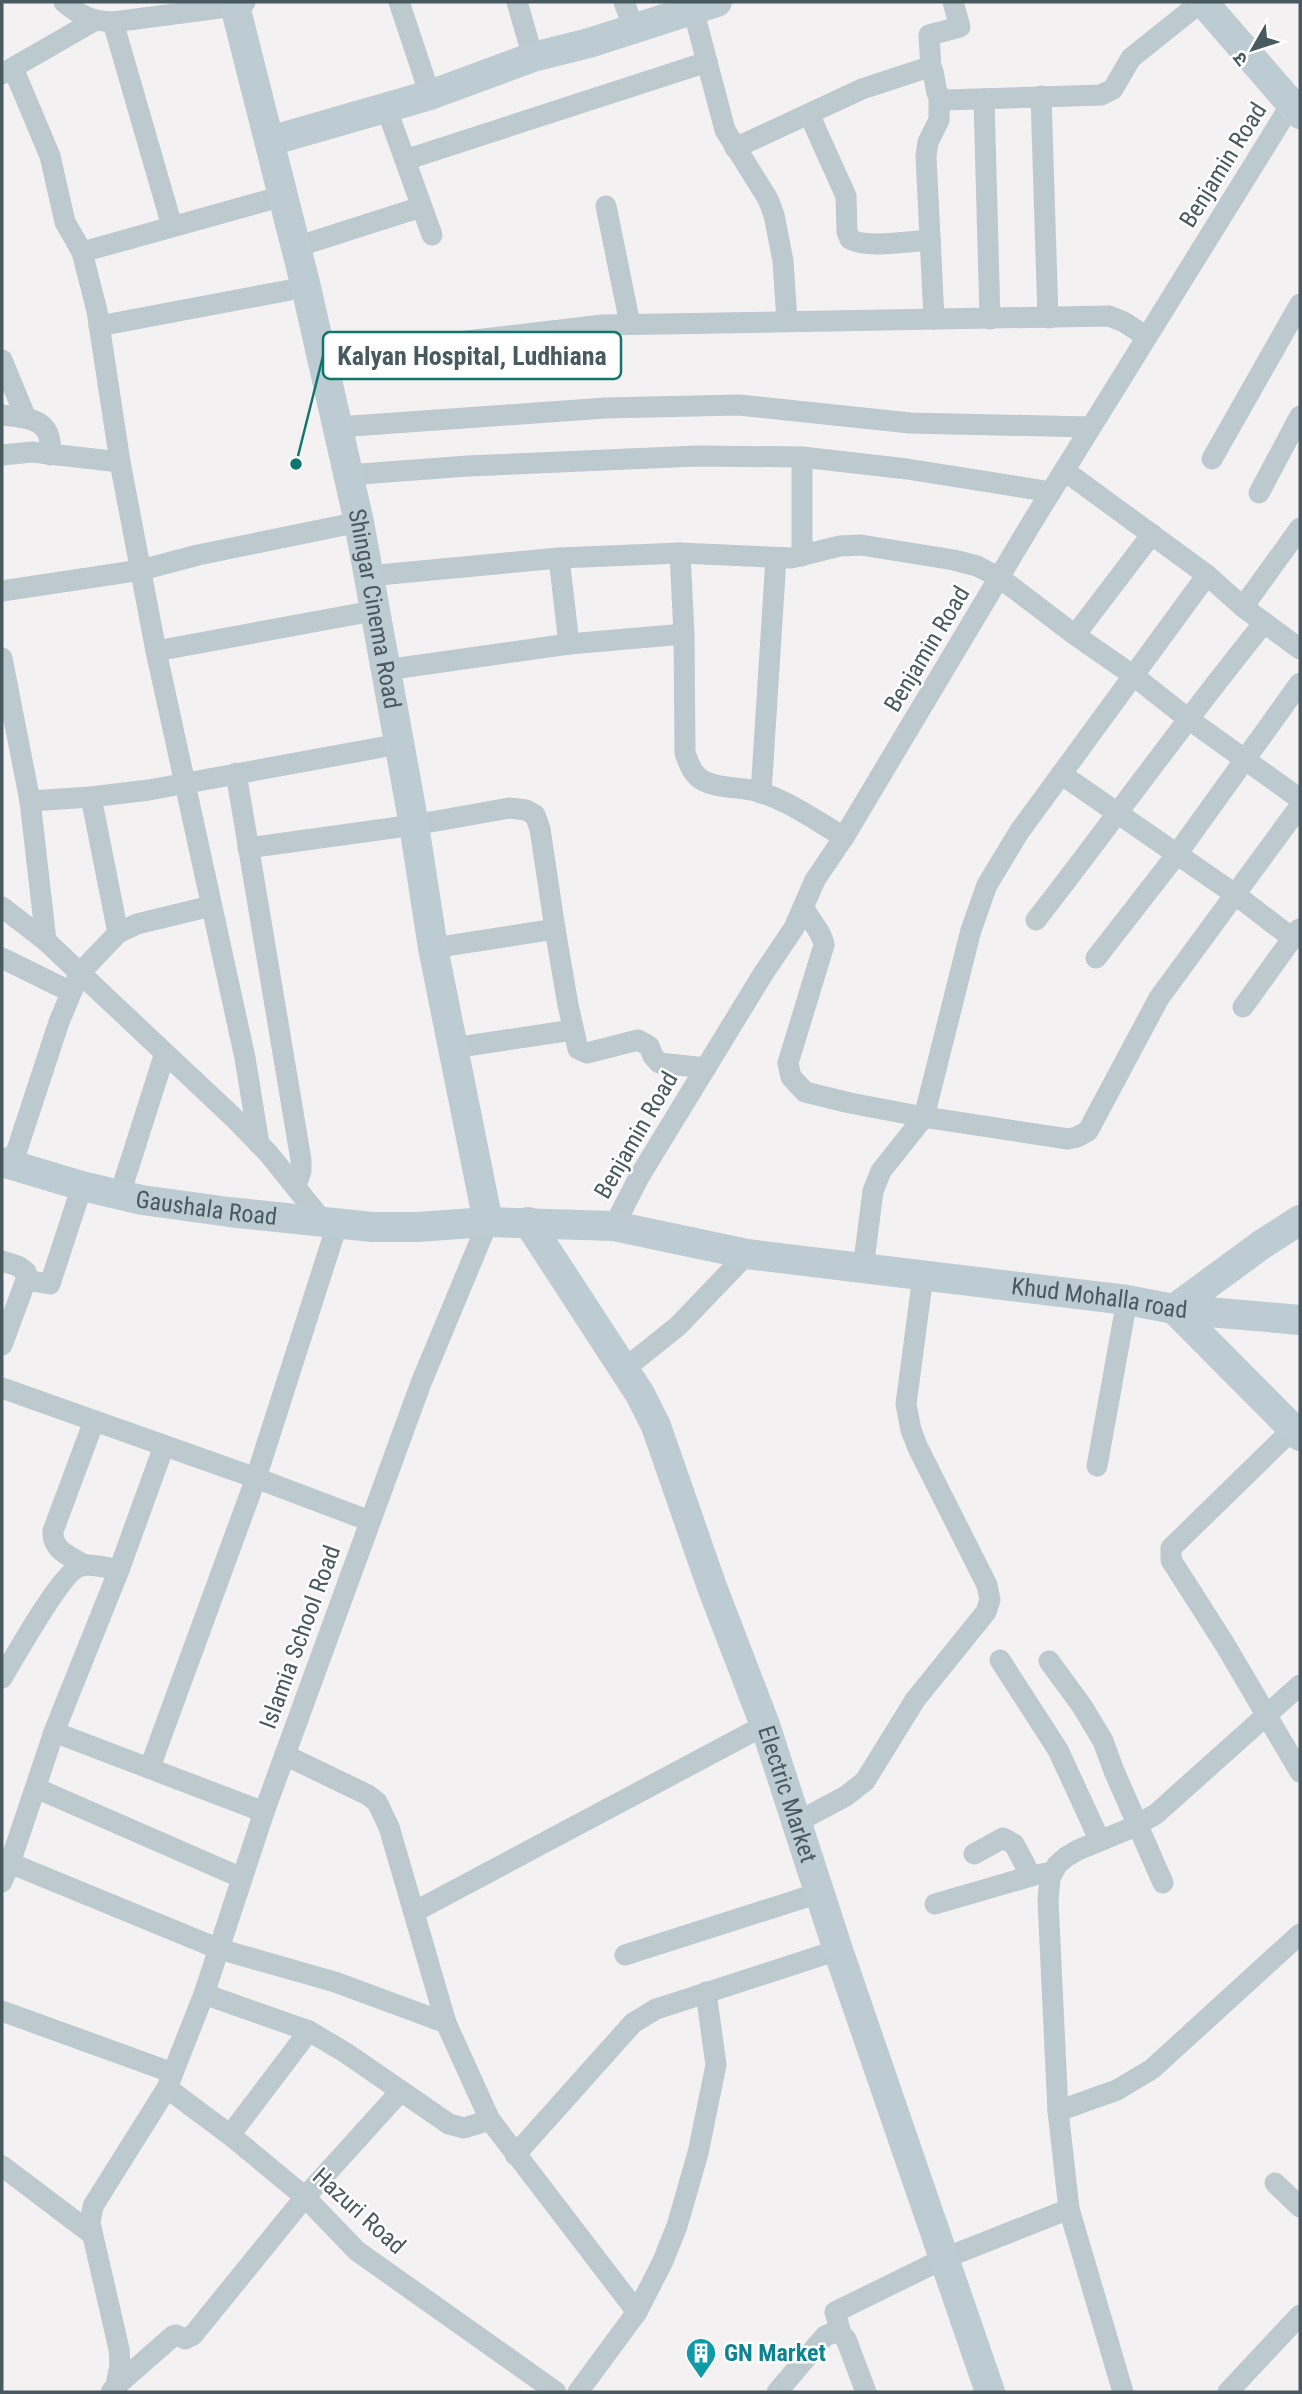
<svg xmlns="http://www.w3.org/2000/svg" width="1302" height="2394" viewBox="0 0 1302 2394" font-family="'Roboto Condensed','Noto Sans Devanagari',sans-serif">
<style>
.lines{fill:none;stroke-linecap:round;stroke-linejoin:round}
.street{stroke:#bcc9ce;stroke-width:21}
.secondary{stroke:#bdcbd3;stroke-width:30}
.labels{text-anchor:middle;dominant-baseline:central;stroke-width:5;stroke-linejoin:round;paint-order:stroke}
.street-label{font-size:24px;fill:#485960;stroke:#fff}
.culture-label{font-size:24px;font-weight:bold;fill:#0d838f;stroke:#fff;text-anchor:start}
.leader{fill:none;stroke:#0f766e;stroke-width:2.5}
.callout-dot{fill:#0f766e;stroke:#fff;stroke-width:2.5}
.callout{fill:#fff;stroke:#0f766e;stroke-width:2.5}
.callout-label{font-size:26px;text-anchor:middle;font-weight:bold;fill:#485960}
</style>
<rect width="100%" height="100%" fill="#f4f1f2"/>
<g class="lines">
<!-- street -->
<g class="street">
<path d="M64,2C80,16 92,21 113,22L235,6L245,2"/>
<path d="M399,2L430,95"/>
<path d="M517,2L533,57"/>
<path d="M624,2L634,29"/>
<path d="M693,9L725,130L768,199L774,215L783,261L787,321"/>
<path d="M113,22L172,226"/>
<path d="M13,68L50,156L65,222L82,252L97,311L120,462L156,651L245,1058L259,1144"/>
<path d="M931,69L929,35L960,27L953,2"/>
<path d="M2,74L94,21"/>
<path d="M1041,96L1048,318"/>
<path d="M984,99L990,319"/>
<path d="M386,107L432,235"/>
<path d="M809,114L846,196L847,232L850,239C867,249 910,241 930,240"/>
<path d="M735,148L862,89L923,69L933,71L937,93L944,100L1101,95L1113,89L1131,58L1201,2"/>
<path d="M405,160L707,62"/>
<path d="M606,206L630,324"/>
<path d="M296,247L421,207"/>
<path d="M82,252L283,196"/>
<path d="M934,319L926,156L928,142L939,120V97"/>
<path d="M99,326L306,287"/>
<path d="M322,358L603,325L1109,316L1124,322L1147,337"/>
<path d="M2,360L26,418"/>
<path d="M2,415C30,418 54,419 50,455"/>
<path d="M338,427L605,408L739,405L910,423L1090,427"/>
<path d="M2,455L32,452L120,462"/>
<path d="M1212,459L1300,304"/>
<path d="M1065,471L1207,575L1243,607L1300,649"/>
<path d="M347,475L468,466L697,456L802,457L907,469L1051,492"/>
<path d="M1259,493L1300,416"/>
<path d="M680,553L684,634L685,753C688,761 691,771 698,777C710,788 736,787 751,790C784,797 816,821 844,837"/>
<path d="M802,556V457"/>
<path d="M559,558L569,644"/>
<path d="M368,576L559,558L680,553L791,558L840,546L861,545L954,560L977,566L1000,578L1075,635L1134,676L1187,718L1300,799"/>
<path d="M2,591L141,570L198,555L359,522"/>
<path d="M1243,607L1300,528"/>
<path d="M1075,635L1152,534"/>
<path d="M156,651L373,611"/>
<path d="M2,658L30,801L46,941"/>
<path d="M385,670L569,644L684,634"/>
<path d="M236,773L301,1160V1171L296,1186"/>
<path d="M1061,774L1236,895L1292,938"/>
<path d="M761,793L776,558"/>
<path d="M91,797L118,933"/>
<path d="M30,801L91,797L149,790L399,744"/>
<path d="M248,848L414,825L509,808L526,810L535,815L540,829L555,929"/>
<path d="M2,907L46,941L233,1117L268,1153L322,1220"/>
<path d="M804,908C810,921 822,931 824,945L788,1063L791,1077L805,1092L850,1103L924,1117L1068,1139L1077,1137L1088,1131L1159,998L1300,806"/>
<path d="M1036,920C1113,821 1185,720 1264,623"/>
<path d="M433,948L555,929L568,1005L578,1049L587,1053L638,1040L649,1046L653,1056L659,1063L706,1068"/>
<path d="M2,958L71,992"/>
<path d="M1096,958L1177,854L1300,683"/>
<path d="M1243,1007L1299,929"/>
<path d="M453,1048L573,1030"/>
<path d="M12,1165L59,1022L79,974L118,933L137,924L211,906"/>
<path d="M120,1194L165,1053"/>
<path d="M614,1226L639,1177L763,974L794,928L815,880L844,837L1031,524L1292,103"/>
<path d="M2,1261L18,1266L26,1272V1280L2,1345"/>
<path d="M863,1269L873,1191L881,1171L924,1117L971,930L987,885L1019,832L1207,575"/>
<path d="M26,1280L50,1284L82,1186"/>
<path d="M623,1370L678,1326L747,1254"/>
<path d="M2,1388L256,1478L370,1521"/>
<path d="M1293,1429L1171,1548V1560L1224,1643L1300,1772"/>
<path d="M1097,1466L1127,1300"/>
<path d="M84,1565C70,1556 52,1551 53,1531L94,1421"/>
<path d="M1000,1660L1058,1750L1100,1841"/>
<path d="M1049,1661L1082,1706L1103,1741L1114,1771L1163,1883"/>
<path d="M2,1678C14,1658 63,1570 81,1566C92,1563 107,1568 119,1570"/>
<path d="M54,1732L264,1812"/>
<path d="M285,1755L368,1795L377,1802L389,1827L446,2023L490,2120L637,2312"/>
<path d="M150,1767L256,1478L338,1222"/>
<path d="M36,1788L242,1878"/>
<path d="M797,1822L846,1796L865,1781L915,1700L986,1612L990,1600L987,1585L918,1448L911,1430L906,1404L923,1276"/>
<path d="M974,1854L1003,1838L1014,1844L1031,1876"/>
<path d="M10,1863L219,1949L335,1982L446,2023"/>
<path d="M2,1882L10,1863L54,1732L119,1570L164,1446"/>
<path d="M935,1904L1035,1875L1053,1872"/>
<path d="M414,1912L765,1725"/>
<path d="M625,1955L819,1893"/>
<path d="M204,1994L309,2031L346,2053L449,2124L464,2128L490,2120"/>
<path d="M2,2011L173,2073"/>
<path d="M167,2088L230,2135L305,2197L357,2251L556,2392"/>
<path d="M1058,2111L1117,2090L1152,2069L1300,1934"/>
<path d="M230,2135L309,2031"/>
<path d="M515,2155L633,2023L656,2009L675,2003L838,1950"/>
<path d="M2,2166L92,2234"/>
<path d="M1275,2183L1300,2207"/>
<path d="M841,2333L835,2312L945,2258L1069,2209"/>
<path d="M116,2386L173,2336L176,2335L185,2339L193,2335L305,2197L400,2092"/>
<path d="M111,2392L116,2386L120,2365L119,2349L90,2223L93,2206L167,2088L204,1994L264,1812L421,1383L488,1222"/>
<path d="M578,2392L637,2312L663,2261L677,2226L698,2153L716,2065L706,1992"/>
<path d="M777,2392L825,2336L837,2331L846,2339L866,2392"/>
<path d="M1123,2392L1069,2209L1058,2111L1048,1901L1050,1878L1057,1865L1066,1857L1078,1850L1131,1828L1156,1814L1300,1685"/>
<path d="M1228,2392L1300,2315"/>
</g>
<!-- secondary -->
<g class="secondary">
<path id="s1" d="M234,2L306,287L359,522L414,825L433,948L488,1222"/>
<path d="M1203,2L1300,114"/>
<path d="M270,141L430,95L533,57L589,43L717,2"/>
<path id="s2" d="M2,1162L82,1186L142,1200L229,1212L372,1227H417L488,1222L614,1226L747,1254L1127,1300L1174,1309L1300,1320"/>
<path id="s3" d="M528,1222L640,1394L656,1426L712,1587L765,1725L838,1950L990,2392"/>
<path d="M1174,1309L1300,1436"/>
<path d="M1174,1309L1261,1245L1300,1220"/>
</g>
</g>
<!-- icons -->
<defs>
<g id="building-pin" transform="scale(1.575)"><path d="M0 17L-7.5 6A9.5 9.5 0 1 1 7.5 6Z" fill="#0f9aa8" stroke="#fff"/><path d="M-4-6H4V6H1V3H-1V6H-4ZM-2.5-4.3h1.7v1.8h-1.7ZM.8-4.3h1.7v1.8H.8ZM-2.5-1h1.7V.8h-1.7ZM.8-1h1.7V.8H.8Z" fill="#fff"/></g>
</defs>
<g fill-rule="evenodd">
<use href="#building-pin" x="701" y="2353"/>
</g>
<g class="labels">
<!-- street labels -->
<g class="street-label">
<text transform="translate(1223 165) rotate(-58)">Benjamin Road</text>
<text stroke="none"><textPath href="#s1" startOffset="623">Shingar Cinema Road</textPath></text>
<text transform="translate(927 649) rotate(-59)">Benjamin Road</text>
<text transform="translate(636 1135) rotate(-60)">Benjamin Road</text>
<text stroke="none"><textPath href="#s2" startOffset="210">Gaushala Road</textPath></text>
<text stroke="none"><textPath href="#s2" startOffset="1110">Khud Mohalla road</textPath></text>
<text transform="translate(300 1637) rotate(-70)">Islamia School Road</text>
<text stroke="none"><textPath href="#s3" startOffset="632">Electric Market</textPath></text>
<text transform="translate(359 2211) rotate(42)">Hazuri Road</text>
</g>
<!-- culture labels -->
<g class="culture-label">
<text x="724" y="2353">GN Market</text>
</g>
</g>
<!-- callouts -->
<path class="leader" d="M296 464L323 356"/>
<circle class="callout-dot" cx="296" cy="464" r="7"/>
<rect class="callout" x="323" y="332" width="298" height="47" rx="7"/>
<g class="callout-label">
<text x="472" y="365">Kalyan Hospital, Ludhiana</text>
</g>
<!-- border -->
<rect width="1302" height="2394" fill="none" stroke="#485960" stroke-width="7"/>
<!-- north arrow -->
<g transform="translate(1253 49) rotate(231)" stroke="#ffffff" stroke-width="5" paint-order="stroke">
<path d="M0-5L12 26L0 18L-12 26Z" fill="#485960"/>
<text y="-10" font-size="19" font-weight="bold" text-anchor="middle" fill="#485960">उ</text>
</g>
</svg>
